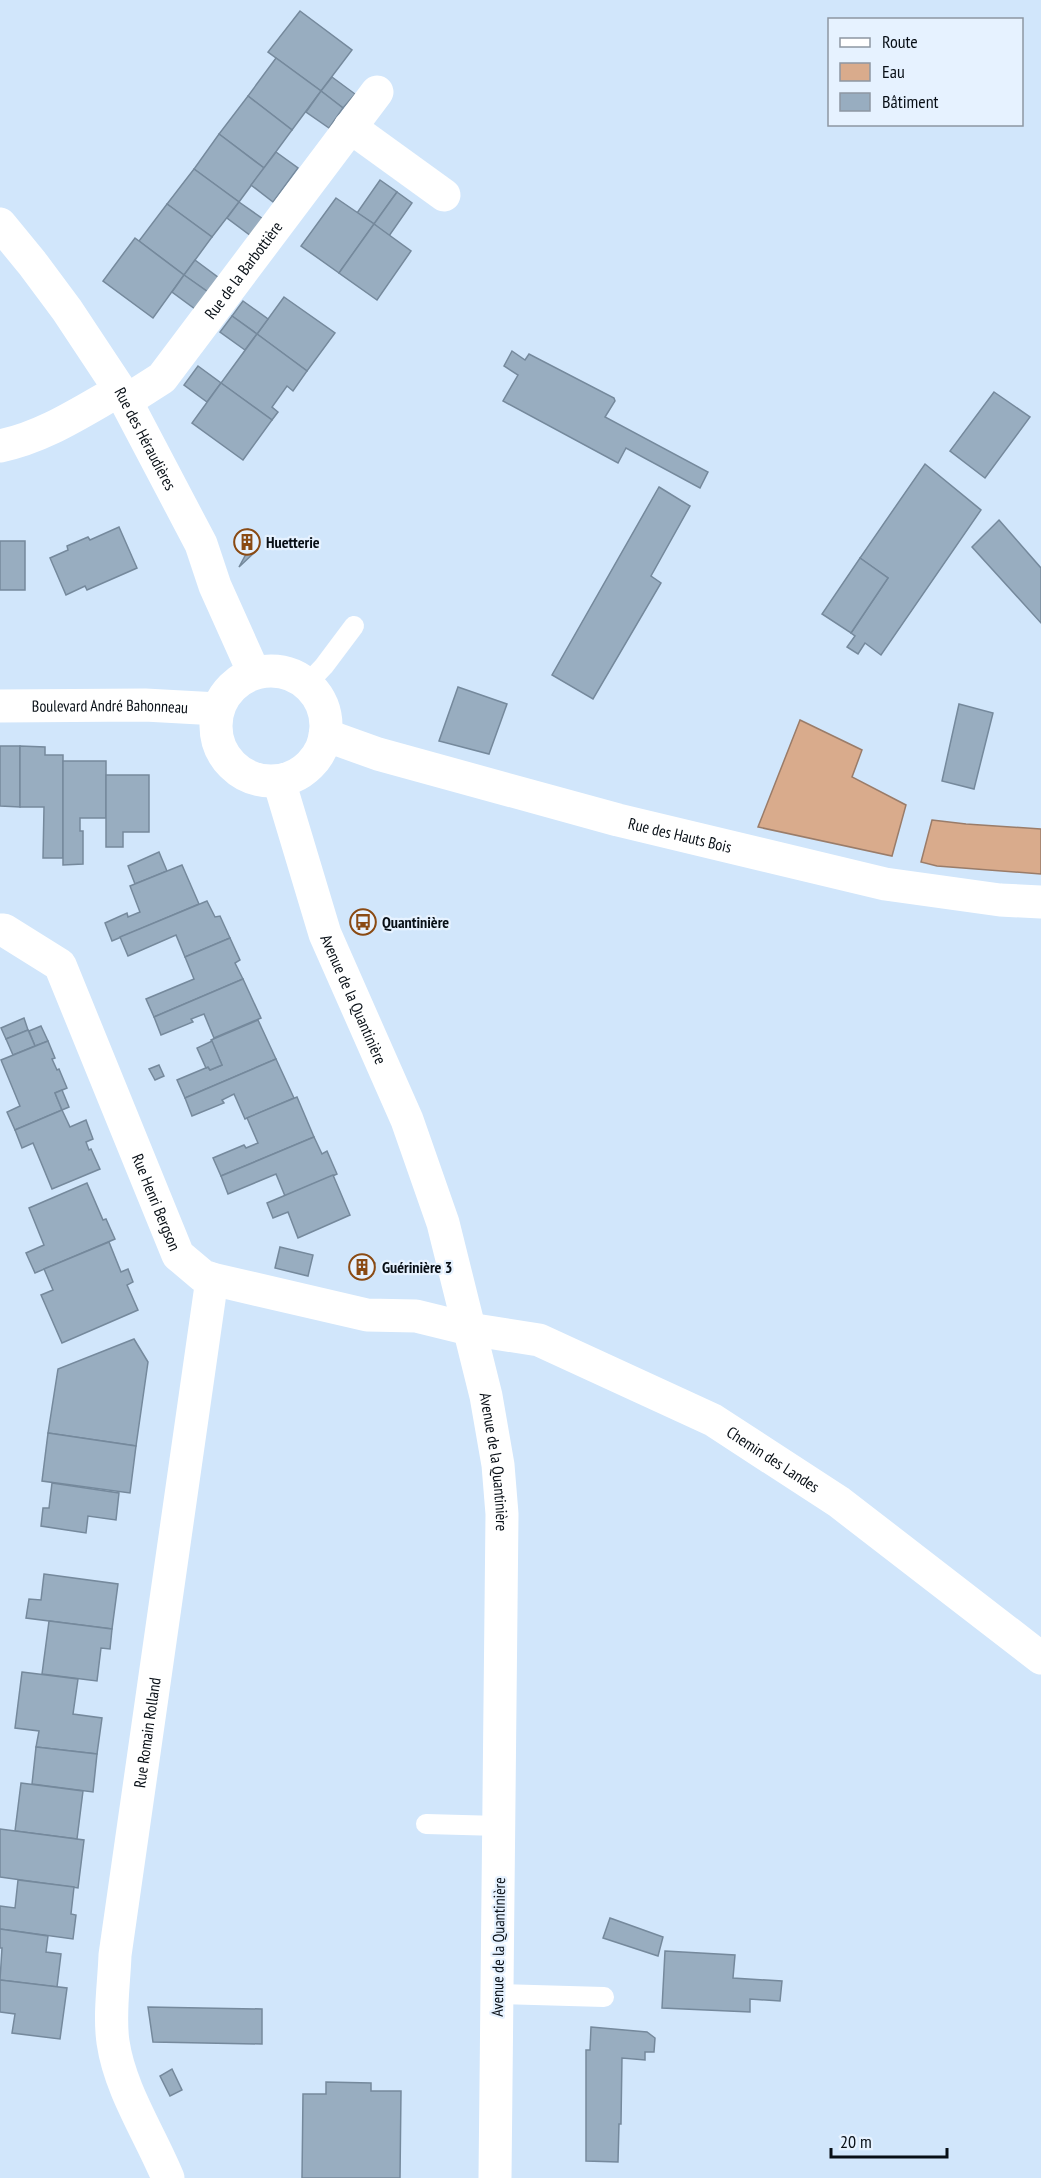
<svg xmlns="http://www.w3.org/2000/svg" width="1041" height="2178" viewBox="0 0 1041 2178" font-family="'PT Sans Narrow',sans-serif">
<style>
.water{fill:#d9ab8c;stroke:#9a7c69;stroke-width:1.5}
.building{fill:#98adc0;stroke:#75899c;stroke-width:1.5}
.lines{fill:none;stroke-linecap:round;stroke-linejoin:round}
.service{stroke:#fff;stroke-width:20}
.minor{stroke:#fff;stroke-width:33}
.tertiary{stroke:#fff;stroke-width:33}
.labels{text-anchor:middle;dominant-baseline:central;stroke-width:4.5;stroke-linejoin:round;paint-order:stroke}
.street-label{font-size:16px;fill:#080f16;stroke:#e6f2ff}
.poi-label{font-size:16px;font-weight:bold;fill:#080f16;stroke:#e6f2ff;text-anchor:start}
</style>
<rect width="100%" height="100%" fill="#d1e6fb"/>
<!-- water -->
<g class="water">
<path d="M800,720L862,750L852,777L906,805L892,856L758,827Z"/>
<path d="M932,820L966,824L1041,829V874L937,866L921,862Z"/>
</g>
<!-- building -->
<g class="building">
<path d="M300,11L352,50L321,91L268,52Z"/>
<path d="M276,58L321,91L292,130L248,96Z"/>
<path d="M332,77L355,94L343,108L321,91Z"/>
<path d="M321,91L343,108L329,128L306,112Z"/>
<path d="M248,96L292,130L264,168L219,134Z"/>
<path d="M219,134L264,168L239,202L194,169Z"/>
<path d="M276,152L298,168L273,202L251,185Z"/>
<path d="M194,169L239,202L212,237L167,204Z"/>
<path d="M380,180L397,192L374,224L357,213Z"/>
<path d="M397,192L412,203L389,236L374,224Z"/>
<path d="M336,198L374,224L339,273L301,246Z"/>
<path d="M239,202L263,219L251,236L227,218Z"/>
<path d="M167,204L212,237L184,275L139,241Z"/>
<path d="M374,224L411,251L377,300L339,273Z"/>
<path d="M135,238L184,275L153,318L103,281Z"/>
<path d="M195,260L219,278L208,292L184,275Z"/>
<path d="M184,275L208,292L195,309L172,292Z"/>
<path d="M284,297L335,333L307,371L257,334Z"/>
<path d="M243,301L268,319L257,334L232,316Z"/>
<path d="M232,316L257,334L245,350L220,332Z"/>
<path d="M257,334L307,371L293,391L287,386L272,407L278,412L272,420L221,383Z"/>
<path d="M512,351L525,360L529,354L614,398L615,401L605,417L708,472L700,488L626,448L618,463L503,401L518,375L504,366Z"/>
<path d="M198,366L221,383L207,402L184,385Z"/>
<path d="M221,383L272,420L243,460L192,423Z"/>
<path d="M994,392L1030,417L985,478L950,451Z"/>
<path d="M925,464L981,510L881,655L865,643L858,654L847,647L855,636L851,633L888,578L860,558Z"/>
<path d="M659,487L690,506L651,576L661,583L593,699L552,675Z"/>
<path d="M999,520L1041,568V623L972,547Z"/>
<path d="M119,527L137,568L87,590L85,586L66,595L50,558L68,550L67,546L88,537L90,540Z"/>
<path d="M248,529L257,550L239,567L246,554L237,534Z"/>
<rect x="0" y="541" width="25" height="49"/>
<path d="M860,558L888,578L851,633L822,614Z"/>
<path d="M458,687L507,704L489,754L439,741Z"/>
<path d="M959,704L993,713L974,789L942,781Z"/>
<path d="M0,746H20V807L0,806Z"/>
<path d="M20,746L45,747V755H63V858H43L44,807H20Z"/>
<path d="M63,761H106V818H80V831H83V864L63,865Z"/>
<path d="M106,775H149V832H123V847H106Z"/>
<path d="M159,852L167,871L135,884L128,866Z"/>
<path d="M182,865L199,904L112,941L105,923L127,913L128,917L140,912L130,886Z"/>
<path d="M207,901L215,917L220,916L230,938L185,957L176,935L128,956L120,937Z"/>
<path d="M230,938L240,960L235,963L243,979L154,1017L146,999L194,979L185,957Z"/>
<path d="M243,979L261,1018L214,1038L204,1014L191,1019L193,1022L161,1035L154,1017Z"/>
<path d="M24,1018L28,1030L6,1039L1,1028Z"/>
<path d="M258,1020L276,1059L185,1098L177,1080L208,1067L210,1070L222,1065L211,1040Z"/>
<path d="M41,1026L48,1041L35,1046L29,1031Z"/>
<path d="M28,1030L35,1046L13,1055L6,1039Z"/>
<path d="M48,1041L55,1058L52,1059L57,1070L59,1069L67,1088L55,1093L62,1110L15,1130L7,1112L20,1106L1,1060Z"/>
<path d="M212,1041L222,1065L210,1070L208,1067L206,1068L197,1048Z"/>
<path d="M276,1059L294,1098L245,1119L234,1094L222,1100L224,1103L192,1116L185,1098Z"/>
<path d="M159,1065L164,1076L155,1080L149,1069Z"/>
<path d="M62,1090L69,1107L62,1110L55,1093Z"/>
<path d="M297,1097L314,1137L221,1176L213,1158L244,1145L246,1148L258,1143L247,1118Z"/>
<path d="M62,1110L70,1127L86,1120L93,1139L86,1142L89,1150L91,1149L100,1169L52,1189L33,1143L22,1148L15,1130Z"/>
<path d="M314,1137L322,1154L327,1151L337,1174L285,1196L276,1174L228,1194L221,1176Z"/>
<path d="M333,1175L350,1215L298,1238L288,1212L273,1218L267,1203Z"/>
<path d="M87,1183L103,1220L106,1219L115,1239L35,1273L26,1253L44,1245L29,1208Z"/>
<path d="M109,1242L121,1272L128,1269L133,1282L127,1285L138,1310L62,1343L41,1295L53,1290L44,1269Z"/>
<path d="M280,1247L313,1255L308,1276L275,1268Z"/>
<path d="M353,1258L375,1263L371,1276L350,1271Z"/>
<path d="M134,1339L148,1362L136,1446L48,1433L58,1369Z"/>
<path d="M48,1433L136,1446L130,1493L42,1481Z"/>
<path d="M52,1483L119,1493L116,1520L88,1516L86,1533L41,1526L43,1508H49Z"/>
<path d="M44,1574L118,1584L112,1629L26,1618L29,1599L41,1600Z"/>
<path d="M49,1621L112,1629L110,1649L101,1648L97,1681L42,1674Z"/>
<path d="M22,1672L78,1679L73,1714L102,1718L97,1754L36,1747L39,1731L15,1728Z"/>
<path d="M36,1747L97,1754L93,1792L32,1784Z"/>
<path d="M21,1783L83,1791L77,1839L15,1831Z"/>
<path d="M0,1829L84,1840L78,1888L0,1877Z"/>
<path d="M18,1880L74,1887L71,1914L76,1915L73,1939L0,1929V1906L15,1908Z"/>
<path d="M610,1918L663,1937L658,1956L603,1938Z"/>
<path d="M0,1929L48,1936L46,1952L61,1954L57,1987L0,1980L2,1948H0Z"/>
<path d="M665,1951L735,1955L733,1978L782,1981L780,2001L750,1999V2012L662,2008Z"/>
<path d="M0,1980L67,1988L60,2039L12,2033L15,2014L0,2012Z"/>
<path d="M148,2007L262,2009V2044L153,2042Z"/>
<path d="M591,2027L647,2032L655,2038L654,2052H645V2060L622,2058L621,2122V2124H619L618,2162L586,2161V2050H590Z"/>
<path d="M172,2069L182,2090L170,2096L160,2076Z"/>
<path d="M326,2082L371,2083V2091H401L400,2178H302L303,2094H326Z"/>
</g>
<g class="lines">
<!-- service -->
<g class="service">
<path d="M307,684L324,666L354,626"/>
<path d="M426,1824L499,1826"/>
<path d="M498,1994L604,1997"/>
</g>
<!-- minor -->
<g class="minor">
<path d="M350,127L444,195"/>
<path id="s1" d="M126,401L162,378L377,92"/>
<path d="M0,446C44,437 81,412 120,390"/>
<path id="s2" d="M325,735L378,754L618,820L885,884L1000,900L1041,902"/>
<path id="s3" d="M0,930H4L60,965L178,1255L203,1276L212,1279L367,1315L416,1316L469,1329L539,1340L713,1420L839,1502L1041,1658"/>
<path id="s4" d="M168,2178C150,2134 120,2090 113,2042C109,2014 114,1984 115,1955L212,1279"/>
</g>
<!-- tertiary -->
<g class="tertiary">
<path id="s5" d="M0,224L32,263L67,310L120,390L201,544L215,586L254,673"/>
<circle cx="271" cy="726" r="55"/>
<path id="s6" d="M0,706L145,705L218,709"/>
<path id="s7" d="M279,781L325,934L407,1120L443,1223L486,1396L498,1465L502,1514L495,2178"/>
</g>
</g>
<!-- icons -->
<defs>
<g id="building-ring" transform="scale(1.35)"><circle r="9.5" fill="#e6f2ff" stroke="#8a4a13" stroke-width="1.5"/><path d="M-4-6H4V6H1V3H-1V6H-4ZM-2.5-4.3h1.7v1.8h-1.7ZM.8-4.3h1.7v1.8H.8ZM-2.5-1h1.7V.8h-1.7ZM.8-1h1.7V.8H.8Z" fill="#8a4a13"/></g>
<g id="bus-ring" transform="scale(1.35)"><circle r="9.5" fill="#e6f2ff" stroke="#8a4a13" stroke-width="1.5"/><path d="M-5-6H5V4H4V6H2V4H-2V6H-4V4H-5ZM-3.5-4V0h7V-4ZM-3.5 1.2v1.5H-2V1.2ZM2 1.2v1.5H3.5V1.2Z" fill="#8a4a13"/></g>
</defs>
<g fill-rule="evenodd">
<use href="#building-ring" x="247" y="542"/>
<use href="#bus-ring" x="363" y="922"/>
<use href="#building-ring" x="362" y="1267"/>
</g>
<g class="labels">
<!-- street labels -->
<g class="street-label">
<text stroke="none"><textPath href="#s1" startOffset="178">Rue de la Barbottière</textPath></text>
<text stroke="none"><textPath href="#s5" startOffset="260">Rue des Héraudières</textPath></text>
<text stroke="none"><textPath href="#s6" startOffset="110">Boulevard André Bahonneau</textPath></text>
<text stroke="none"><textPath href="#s2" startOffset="369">Rue des Hauts Bois</textPath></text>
<text stroke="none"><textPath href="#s7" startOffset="231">Avenue de la Quantinière</textPath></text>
<text stroke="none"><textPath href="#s3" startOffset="326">Rue Henri Bergson</textPath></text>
<text stroke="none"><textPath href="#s3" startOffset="1022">Chemin des Landes</textPath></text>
<text stroke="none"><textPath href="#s7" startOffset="717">Avenue de la Quantinière</textPath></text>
<text stroke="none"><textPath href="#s4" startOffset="459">Rue Romain Rolland</textPath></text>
<text transform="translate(498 1947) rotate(-89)">Avenue de la Quantinière</text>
</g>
<!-- poi labels -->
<g class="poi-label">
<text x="266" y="542">Huetterie</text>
<text x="382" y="922">Quantinière</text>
<text x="382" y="1267">Guérinière 3</text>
</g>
</g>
<!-- legend -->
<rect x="828" y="18" width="195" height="108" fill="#e6f2ff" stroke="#8d97a2" stroke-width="1.5"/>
<rect x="840" y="38" width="30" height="9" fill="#ffffff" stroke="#8d97a2" stroke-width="1.5"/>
<text x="882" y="48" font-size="18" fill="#080f16">Route</text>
<rect x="840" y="63" width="30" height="18" fill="#d9ab8c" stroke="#8d97a2" stroke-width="1.5"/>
<text x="882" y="78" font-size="18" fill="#080f16">Eau</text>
<rect x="840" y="93" width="30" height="18" fill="#98adc0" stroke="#8d97a2" stroke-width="1.5"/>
<text x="882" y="108" font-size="18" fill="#080f16">Bâtiment</text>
<!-- scale -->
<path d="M831 2148v9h116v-9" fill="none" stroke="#080f16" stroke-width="3"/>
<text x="840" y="2148" font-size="18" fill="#080f16" stroke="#e6f2ff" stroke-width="4.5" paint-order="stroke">20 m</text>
</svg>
